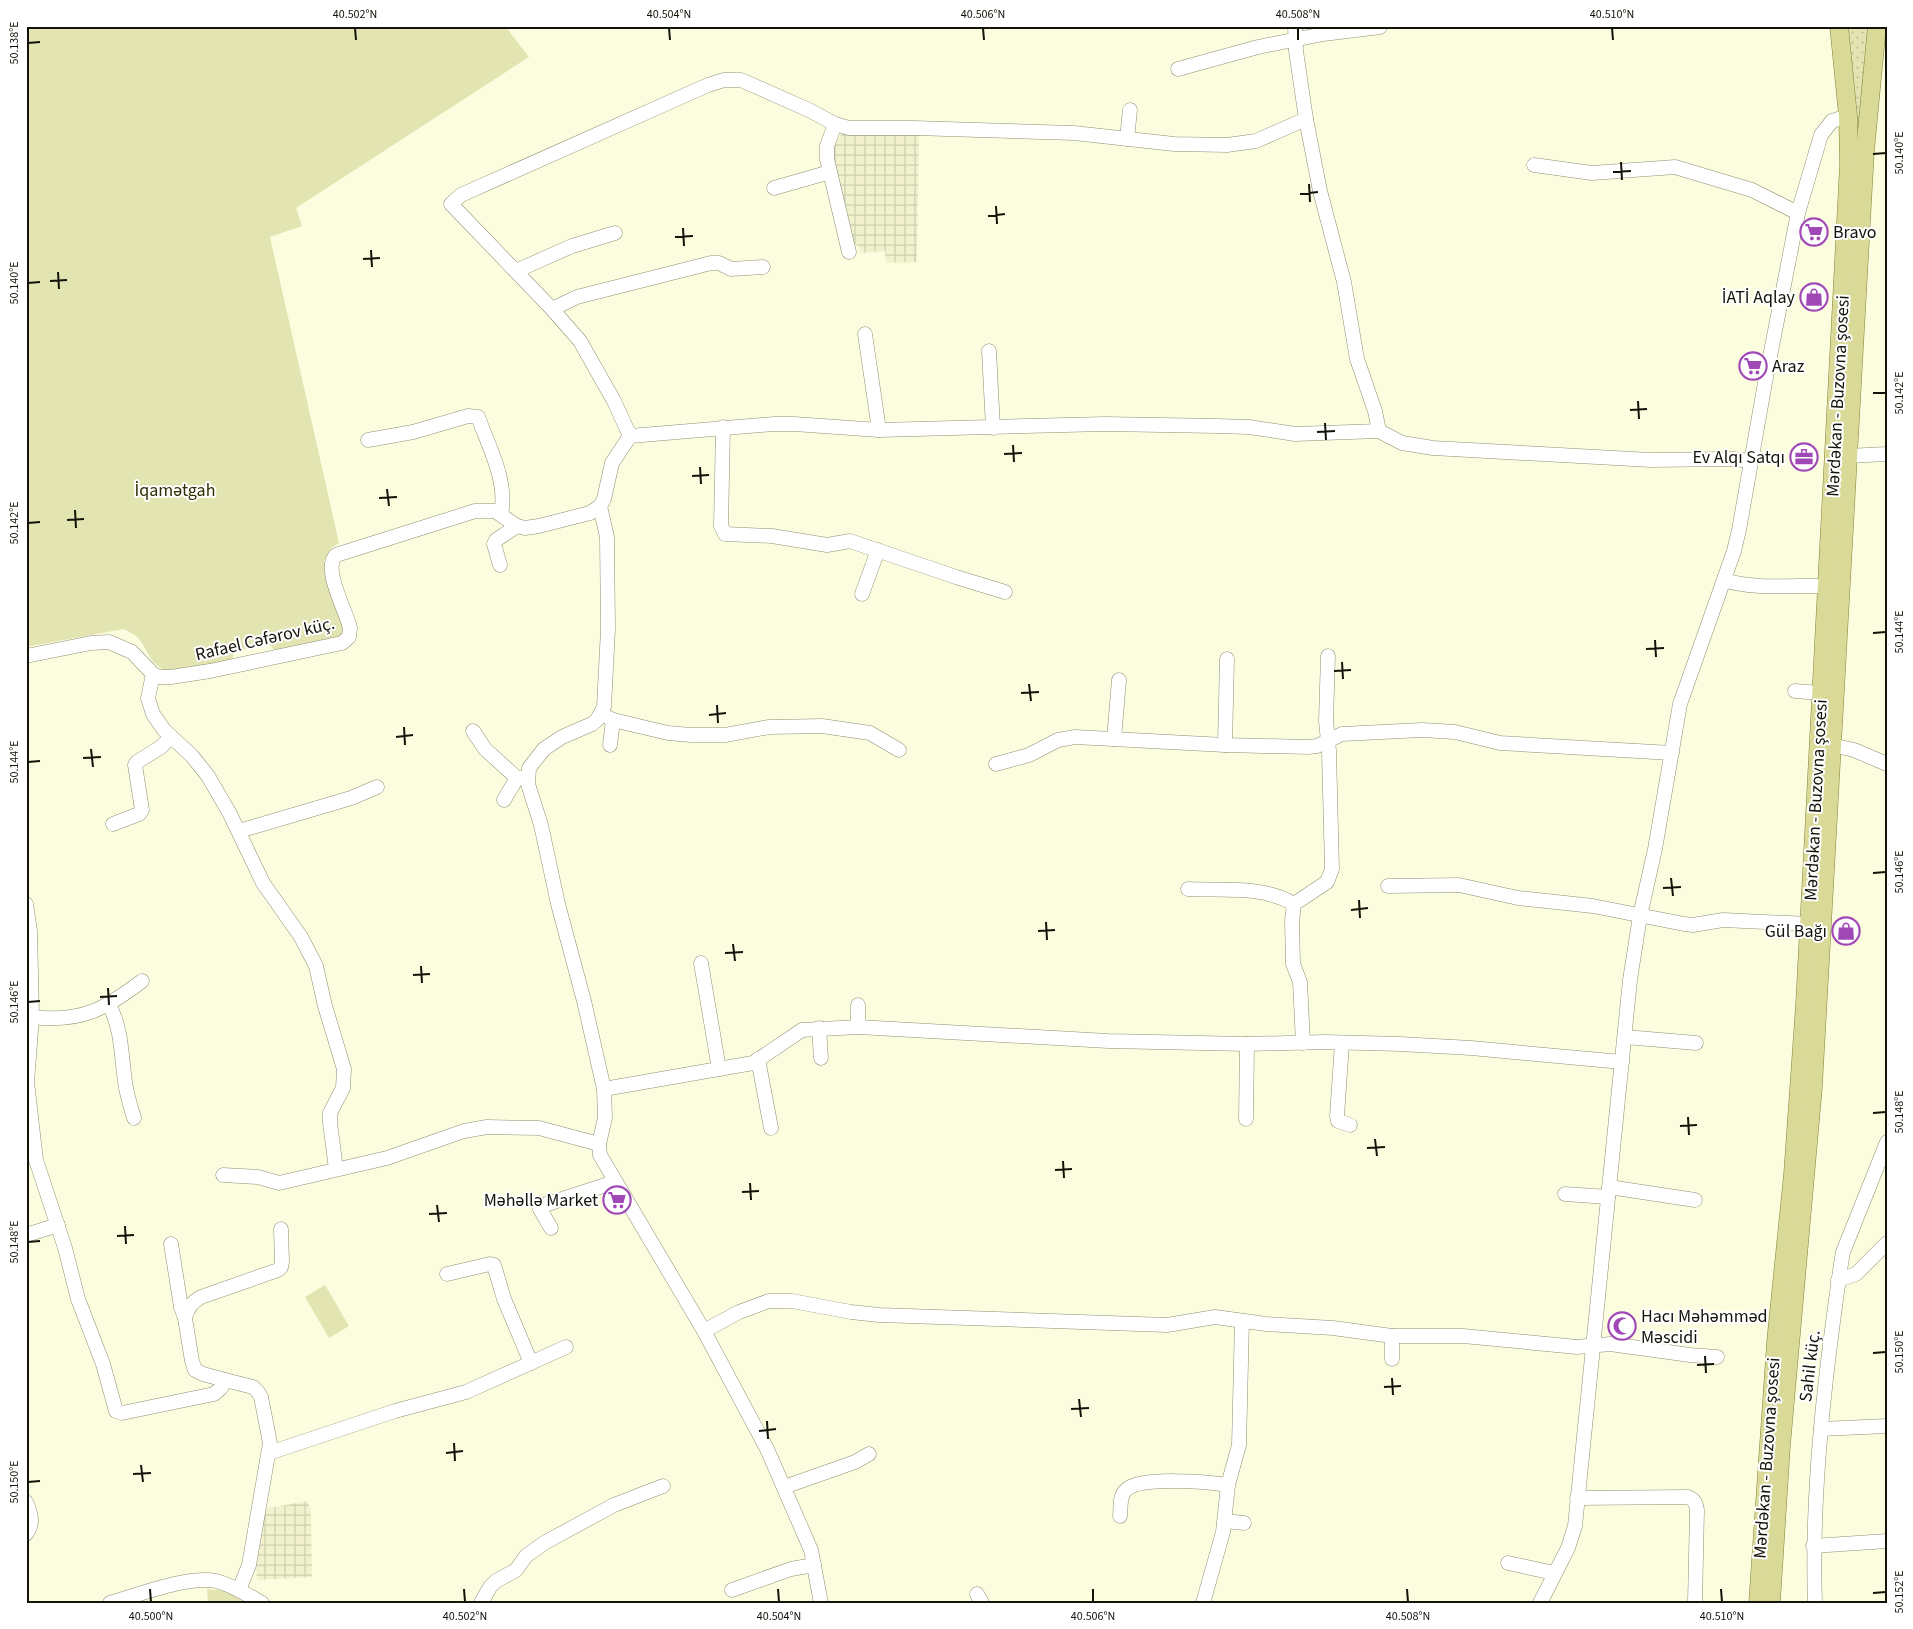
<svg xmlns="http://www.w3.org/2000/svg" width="1913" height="1629" viewBox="0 0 1913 1629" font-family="'Source Sans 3',sans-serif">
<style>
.industrial{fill:url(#industrial-grid)}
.grass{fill:url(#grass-dots)}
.park{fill:#e2e4b1}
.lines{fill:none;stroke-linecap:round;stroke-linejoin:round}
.minor-casing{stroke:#8e8f74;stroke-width:15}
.major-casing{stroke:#838339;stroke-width:19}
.minor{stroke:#fff;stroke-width:14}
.major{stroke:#d9d998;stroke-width:18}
.ticks{fill:none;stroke:#131309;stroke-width:2}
.labels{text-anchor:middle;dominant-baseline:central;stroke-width:4;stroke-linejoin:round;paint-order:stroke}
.poi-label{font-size:18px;fill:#131309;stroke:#fff;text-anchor:end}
.street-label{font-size:18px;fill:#131309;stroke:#fff}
.park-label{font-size:18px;fill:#2f2e00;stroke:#fff}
.neatline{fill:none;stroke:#131309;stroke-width:2}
.ticks-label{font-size:12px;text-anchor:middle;fill:#131309}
</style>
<defs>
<pattern id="industrial-grid" width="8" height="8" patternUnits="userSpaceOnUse" patternTransform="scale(1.25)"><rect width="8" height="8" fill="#f1f2cd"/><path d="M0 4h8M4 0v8" fill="none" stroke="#cecfaf"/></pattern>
<pattern id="grass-dots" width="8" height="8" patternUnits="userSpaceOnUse" patternTransform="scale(1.25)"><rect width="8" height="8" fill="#e2e4b1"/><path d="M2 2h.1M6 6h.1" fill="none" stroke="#c1c397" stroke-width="1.8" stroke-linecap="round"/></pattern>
</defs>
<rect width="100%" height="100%" fill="#fcfddf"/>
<!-- industrial -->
<g class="industrial">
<path d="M843,132L919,133L917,262L886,263L885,251L860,253L858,246L851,242L831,149Z"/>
<path d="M308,1501L311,1512L312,1577L257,1580L255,1555L263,1509Z"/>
</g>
<!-- grass -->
<path class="grass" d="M1848,26H1869L1856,153L1850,44Z"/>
<!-- park -->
<g class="park">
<path d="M26,26H505L529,57L296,208L302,226L270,237L339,543L331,548L324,561L346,632L343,637L275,651L269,644L235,651L232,660L168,671C148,664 150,652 138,638C135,634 128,632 124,629L26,647Z"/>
<path d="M325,1285L349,1326L329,1338L305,1297Z"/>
<path d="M207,1589L225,1591L247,1603H208Z"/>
</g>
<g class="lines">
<!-- minor casing -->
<g class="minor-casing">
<g id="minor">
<path d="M1295,26L1296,51L1306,119L1320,191L1344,282L1357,359L1375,411L1379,431"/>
<path d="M1178,69L1258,47L1323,34L1380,27"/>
<path d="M835,124L827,146V159L849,252"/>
<path d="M1127,139L1130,110"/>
<path d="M1534,165L1592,173L1675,167L1752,190L1798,213"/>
<path d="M774,188L830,172"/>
<path d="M516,271L572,246L615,233"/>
<path d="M552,309L577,297L711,263H719L731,269L763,267"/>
<path d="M865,334L879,430"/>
<path d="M989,351L993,428"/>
<path d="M723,427L721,526L725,534L772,536L827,545L850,541L956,577L1005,592"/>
<path d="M630,436L614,401L580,341L552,309L451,204L461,195L708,85L724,80H741L809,110L835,124L849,128H914L1074,133L1174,144L1227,145L1256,141L1306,119"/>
<path d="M630,436L774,424H794L879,430L1105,424L1217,426L1249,427L1295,434L1379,431L1402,443L1433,448L1651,460L1733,459L1751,461"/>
<path d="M368,440L413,432L468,416L478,417C489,447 508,482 501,514"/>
<path d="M1847,456L1887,454"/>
<path d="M600,506L607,537L608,629L604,707L597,720L592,724L562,737L544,749L529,768L528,784L541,825L558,904L584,1001L604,1089L605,1118L599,1144L600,1155L704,1331L767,1449L811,1550L821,1603"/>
<path d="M500,565L494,544L496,540L517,526"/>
<path d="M1724,580C1755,590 1796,585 1828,586"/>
<path d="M862,594L878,550"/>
<path d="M26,656L91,643L109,642L132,652L153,674L159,677H171L210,671L342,643L349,637L350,628C346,610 322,569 336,555L475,511H495L517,526L525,528L539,526L590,513L600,506L604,499L612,463L630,436"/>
<path d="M153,674L148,698L153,714L164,730L192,756L208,776L230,814L263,883L301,937L316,966L325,1006L344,1069L343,1088L330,1113V1123L336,1169"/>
<path d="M1795,691L1821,693"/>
<path d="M601,714L613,720L668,733L691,735H725L769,727L822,726L870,733L899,750"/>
<path d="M473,731L485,749L517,778L527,777"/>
<path d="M1114,739L1119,680"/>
<path d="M610,745L613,720"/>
<path d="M1225,745L1227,659"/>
<path d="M1831,745L1854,750L1887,764"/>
<path d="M996,764L1029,755L1058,740L1075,737L1225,745L1308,747L1317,746L1342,734L1422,730L1455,732L1500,743L1672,753"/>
<path d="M504,800L517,778"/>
<path d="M113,824L139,814L142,810L135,765L137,762L161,747L171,737"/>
<path d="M239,831L351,798L377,787"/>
<path d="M1388,886L1459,885L1518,898L1593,906L1684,924L1693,925L1723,920L1809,924"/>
<path d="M1188,889C1224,891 1261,885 1294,904"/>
<path d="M26,904L30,931L32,1017L27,1082L36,1160L65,1248L78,1299L103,1364L116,1411L122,1413L214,1394L221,1388L225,1380L253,1387L258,1392L261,1397L270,1443L249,1565L239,1590"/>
<path d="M701,963L719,1069"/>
<path d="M109,1005C123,1030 121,1060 126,1088C128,1098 131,1108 134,1118"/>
<path d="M32,1017C81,1023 105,1009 142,981"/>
<path d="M858,1027V1005"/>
<path d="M819,1028L821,1058"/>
<path d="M1625,1037L1696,1043"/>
<path d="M1303,1043L1300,982L1293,964L1292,921L1294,904L1327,882L1332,869L1329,751L1326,721L1328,656"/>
<path d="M1342,1043L1337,1116L1338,1121L1350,1125"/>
<path d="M758,1059L771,1128"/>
<path d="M604,1089L753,1063L802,1030L858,1027L1108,1041L1247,1044L1325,1042L1400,1044L1471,1048L1622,1062"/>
<path d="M1246,1119L1247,1044"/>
<path d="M223,1175L258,1177L279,1183L387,1158L464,1131L487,1127L539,1128L599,1144"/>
<path d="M1609,1187L1695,1200"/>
<path d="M1565,1194L1608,1197"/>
<path d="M551,1228L540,1209L541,1206L615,1182"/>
<path d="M26,1235L58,1225"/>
<path d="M171,1244L181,1307L185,1318"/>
<path d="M447,1274L490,1264L494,1265L504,1299L531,1363"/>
<path d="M1838,1280L1856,1274L1887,1243"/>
<path d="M704,1331L739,1312L769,1301H792L851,1312L879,1315L1167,1325L1215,1317L1266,1324L1333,1328L1392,1336H1463L1577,1347L1610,1344L1690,1355L1717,1357"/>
<path d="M1392,1359V1336"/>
<path d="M225,1380L203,1374L195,1370L192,1361L185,1318C187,1308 192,1302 201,1297L278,1270L281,1267L282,1262L281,1229"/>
<path d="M1821,1429L1887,1426"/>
<path d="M269,1453L395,1411L466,1392L566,1347"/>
<path d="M784,1487L855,1462L869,1454"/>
<path d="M1577,1498L1688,1497C1695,1500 1696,1504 1697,1510L1695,1603"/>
<path d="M26,1502C31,1513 34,1524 26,1534"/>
<path d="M1120,1516C1121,1508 1119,1496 1126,1490C1140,1476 1208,1482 1228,1485"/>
<path d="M1225,1521L1244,1523"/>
<path d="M1813,1546L1887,1541"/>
<path d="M1508,1563L1554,1573"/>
<path d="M732,1590L791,1569L814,1565"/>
<path d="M977,1594L982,1603"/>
<path d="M110,1603C138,1595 189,1575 216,1581C232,1585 248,1595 262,1603"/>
<path d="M481,1603L490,1587L496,1581L516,1570L526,1556L544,1543L614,1505L663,1486"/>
<path d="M1203,1603L1223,1532L1228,1485L1239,1445L1242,1321"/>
<path d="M1540,1603L1568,1548L1575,1526L1630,980L1640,916L1655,849L1680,704L1734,551L1739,530L1766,377L1798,213L1821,135L1832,121L1848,116"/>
<path d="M1815,1603C1811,1491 1825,1375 1841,1264L1843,1252L1887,1142"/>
</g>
</g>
<!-- major casing -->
<g class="major-casing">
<g id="major">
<path d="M1758,1603L1776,1342L1793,1174L1805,1004L1849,164L1848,116L1839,26"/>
<path d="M1771,1603L1781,1446L1813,1087L1865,151L1877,26"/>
</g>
</g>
<!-- minor -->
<use href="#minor" class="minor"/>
<!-- major -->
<use href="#major" class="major"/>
</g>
<!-- ticks -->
<path class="ticks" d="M355,28L356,40M669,28L670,40M983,28L984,40M1298,28V40M1612,28L1613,40M28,43L40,42M1873,154L1886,153M1621,162L1622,180M1613,172L1631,171M1309,184L1310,202M1300,194L1318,192M996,206L997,224M988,216L1005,214M683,228L684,246M675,237L693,236M371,250L372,267M363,259L380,258M58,272L59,289M50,281L67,280M28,283L40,282M1873,393H1886M1638,401L1639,419M1630,410L1647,409M1325,423L1326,440M1317,432L1335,431M1013,445L1014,462M1004,454L1022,453M700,467L701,484M692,476L709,475M387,489L389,506M379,498L397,497M75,510L76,528M67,520L84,519M28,523L40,522M1873,633L1886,632M1655,640L1656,657M1646,649L1664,648M1342,662L1343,679M1334,671L1351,670M1029,684L1031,701M1021,693L1039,692M717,705L718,723M709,715L726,713M404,727L405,745M396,737L413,735M91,749L93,767M83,758L101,757M28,762L40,761M1873,873L1886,872M1671,878L1673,896M1663,888L1681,887M1359,900L1360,918M1351,910L1368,908M1046,922L1047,940M1038,931L1055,930M733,944L735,961M725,953L743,952M421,966L422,983M413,975L430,974M108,988L109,1005M100,997L117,996M28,1002L40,1001M1873,1113L1886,1112M1688,1117L1689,1135M1680,1126L1697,1125M1375,1139L1377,1156M1367,1148L1385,1147M1063,1161L1064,1178M1055,1170L1072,1169M750,1183L751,1200M742,1192L759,1191M437,1205L439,1222M429,1214L447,1213M125,1226L126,1244M117,1236L134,1235M28,1242L40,1241M1873,1353L1886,1352M1705,1356L1706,1373M1697,1365L1714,1364M1392,1378L1393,1395M1384,1387L1401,1386M1079,1399L1081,1417M1071,1409L1089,1408M767,1421L768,1439M759,1431L776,1429M454,1443L455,1461M446,1453L463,1451M141,1465L143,1482M133,1474L151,1473M28,1482L40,1481M150,1589L151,1602M464,1589L465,1602M778,1589L779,1602M1093,1589V1602M1407,1589L1408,1602M1721,1589L1722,1602M1873,1593L1886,1592"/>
<!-- icons -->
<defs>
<g id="supermarket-ring" transform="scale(1.4375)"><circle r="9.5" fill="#fff" stroke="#a049b6" stroke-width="1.5"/><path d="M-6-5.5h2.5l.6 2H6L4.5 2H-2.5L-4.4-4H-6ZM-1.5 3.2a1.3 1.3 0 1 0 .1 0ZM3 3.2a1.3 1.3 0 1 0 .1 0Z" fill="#a049b6"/></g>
<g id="shop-ring" transform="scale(1.4375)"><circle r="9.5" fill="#fff" stroke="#a049b6" stroke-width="1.5"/><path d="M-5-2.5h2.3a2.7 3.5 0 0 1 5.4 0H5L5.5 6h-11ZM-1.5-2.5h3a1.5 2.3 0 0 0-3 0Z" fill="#a049b6"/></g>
<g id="office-ring" transform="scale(1.4375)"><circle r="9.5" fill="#fff" stroke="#a049b6" stroke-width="1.5"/><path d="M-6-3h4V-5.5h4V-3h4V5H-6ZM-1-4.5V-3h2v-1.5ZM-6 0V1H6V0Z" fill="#a049b6"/></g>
<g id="mosque-ring" transform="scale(1.4375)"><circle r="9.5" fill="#fff" stroke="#a049b6" stroke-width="1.5"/><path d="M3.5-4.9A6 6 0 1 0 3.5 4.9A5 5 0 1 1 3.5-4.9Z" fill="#a049b6"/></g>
</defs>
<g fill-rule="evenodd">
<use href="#supermarket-ring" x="1814" y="232"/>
<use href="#shop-ring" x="1814" y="297"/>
<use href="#supermarket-ring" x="1753" y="366"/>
<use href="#office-ring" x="1804" y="457"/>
<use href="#shop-ring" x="1846" y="931"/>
<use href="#supermarket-ring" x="617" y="1200"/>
<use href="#mosque-ring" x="1622" y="1326"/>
</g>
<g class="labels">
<!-- poi labels -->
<g class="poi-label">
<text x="1833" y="232" text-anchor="start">Bravo</text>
<text x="1795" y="297">İATİ Aqlay</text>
<text x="1772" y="366" text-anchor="start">Araz</text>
<text x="1785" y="457">Ev Alqı Satqı</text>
<text x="1827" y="931">Gül Bağı</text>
<text x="598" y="1200">Məhəllə Market</text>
<text x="1641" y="1316" text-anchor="start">Hacı Məhəmməd<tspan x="1641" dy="21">Məscidi</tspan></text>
</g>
<!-- street labels -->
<g class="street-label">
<text transform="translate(1838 396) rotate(-87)">Mərdəkan - Buzovna şosesi</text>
<text transform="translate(265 639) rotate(-13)">Rafael Cəfərov küç.</text>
<text transform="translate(1816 800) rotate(-87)">Mərdəkan - Buzovna şosesi</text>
<text transform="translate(1810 1366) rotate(-83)">Sahil küç.</text>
<text transform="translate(1767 1458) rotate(-86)">Mərdəkan - Buzovna şosesi</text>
</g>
<!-- park labels -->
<g class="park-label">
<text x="175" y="490">İqamətgah</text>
</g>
</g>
<!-- border -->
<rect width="1913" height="1629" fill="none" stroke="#ffffff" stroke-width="55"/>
<rect x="28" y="28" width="1858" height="1574" class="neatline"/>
<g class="ticks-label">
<text x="355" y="18">40.502°N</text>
<text x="669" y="18">40.504°N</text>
<text x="983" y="18">40.506°N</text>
<text x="1298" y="18">40.508°N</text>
<text x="1612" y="18">40.510°N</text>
<text transform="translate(14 43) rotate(-90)" y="4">50.138°E</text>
<text transform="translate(1899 153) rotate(-90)" y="4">50.140°E</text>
<text transform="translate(14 283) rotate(-90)" y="4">50.140°E</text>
<text transform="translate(1899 393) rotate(-90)" y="4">50.142°E</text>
<text transform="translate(14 523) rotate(-90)" y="4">50.142°E</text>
<text transform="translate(1899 632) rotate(-90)" y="4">50.144°E</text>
<text transform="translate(14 762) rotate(-90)" y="4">50.144°E</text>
<text transform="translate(1899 872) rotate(-90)" y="4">50.146°E</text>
<text transform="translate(14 1002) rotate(-90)" y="4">50.146°E</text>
<text transform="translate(1899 1112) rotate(-90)" y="4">50.148°E</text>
<text transform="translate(14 1242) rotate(-90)" y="4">50.148°E</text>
<text transform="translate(1899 1352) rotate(-90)" y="4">50.150°E</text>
<text transform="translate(14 1482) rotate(-90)" y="4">50.150°E</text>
<text transform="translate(1899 1592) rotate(-90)" y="4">50.152°E</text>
<text x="151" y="1620">40.500°N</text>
<text x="465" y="1620">40.502°N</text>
<text x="779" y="1620">40.504°N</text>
<text x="1093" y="1620">40.506°N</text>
<text x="1408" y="1620">40.508°N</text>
<text x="1722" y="1620">40.510°N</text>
</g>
</svg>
